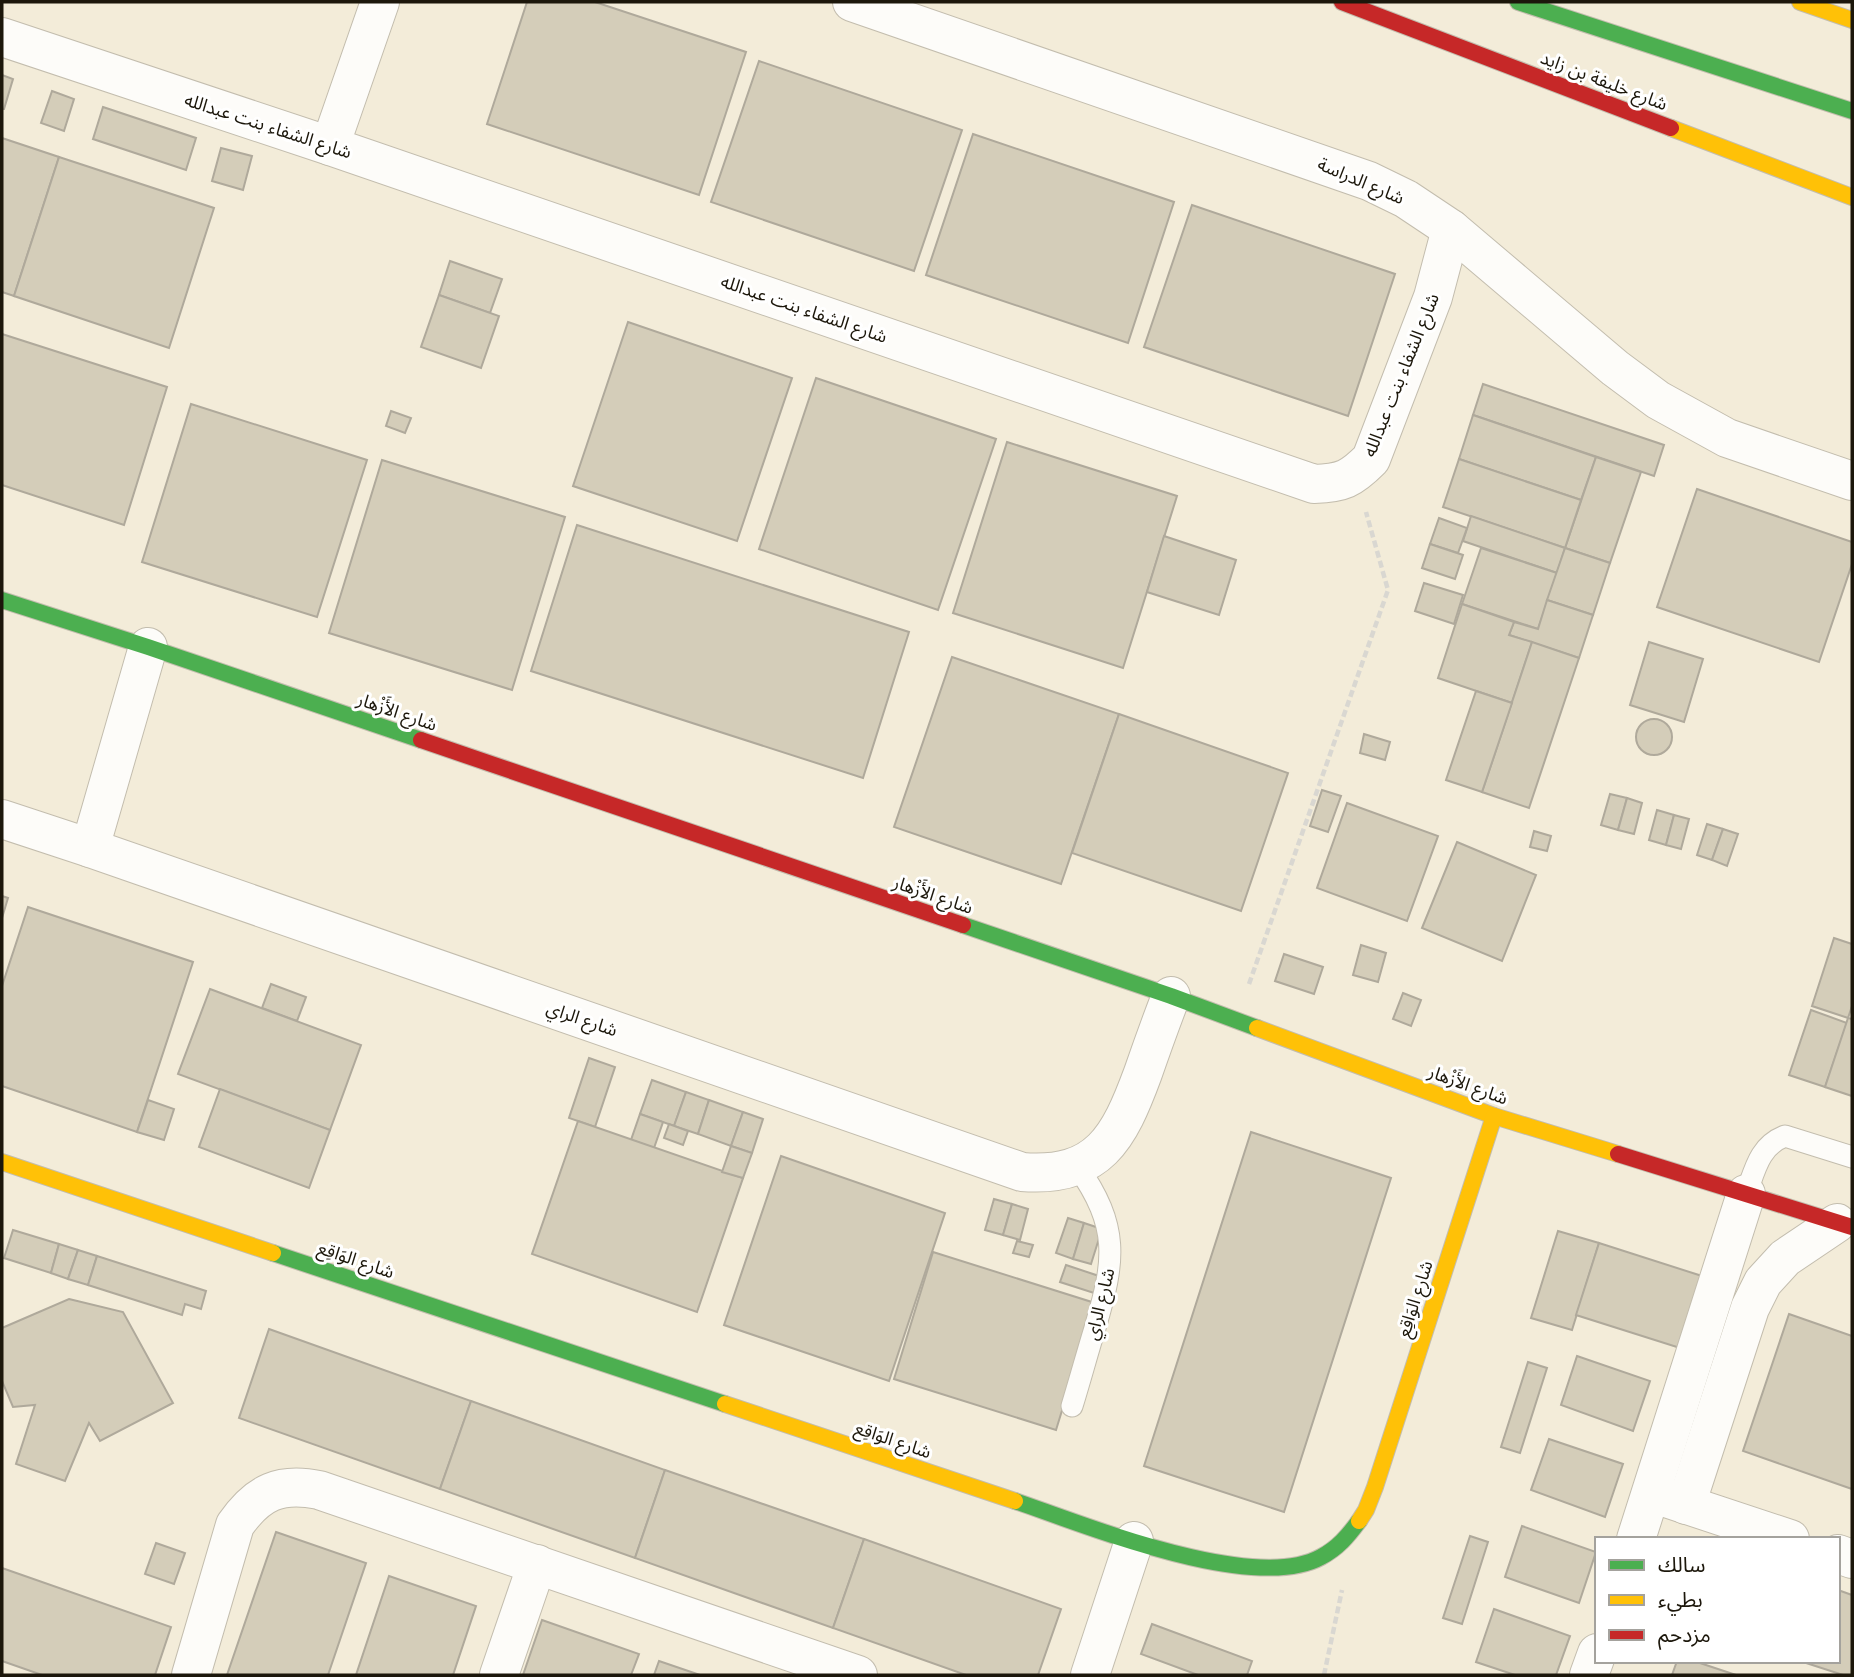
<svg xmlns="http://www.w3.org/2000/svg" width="1854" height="1677" viewBox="0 0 1854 1677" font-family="Arial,'Noto Sans Arabic',sans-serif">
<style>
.building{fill:#d4cdb9;stroke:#afa99b;stroke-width:2}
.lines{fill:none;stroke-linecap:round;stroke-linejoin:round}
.lane-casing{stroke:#c3bdae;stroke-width:23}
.street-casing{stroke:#c3bdae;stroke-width:40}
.fast-casing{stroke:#c3bdae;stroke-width:18}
.slow-casing{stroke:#c3bdae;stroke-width:18}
.jam-casing{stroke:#c3bdae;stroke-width:18}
.path{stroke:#d9d7d1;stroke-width:4.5;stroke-dasharray:7 3.5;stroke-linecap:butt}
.lane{stroke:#fdfcf9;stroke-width:21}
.street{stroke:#fdfcf9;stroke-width:38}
.fast{stroke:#4caf50;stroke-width:16}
.slow{stroke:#ffc107;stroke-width:16}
.jam{stroke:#c62828;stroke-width:16}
.labels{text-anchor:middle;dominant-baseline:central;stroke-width:6;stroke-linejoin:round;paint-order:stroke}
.street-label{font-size:18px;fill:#1c170b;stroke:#fff}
</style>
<rect width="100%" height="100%" fill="#f3ecd9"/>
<!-- building -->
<g class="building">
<path d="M527,2H595L746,52L699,195L487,124Z"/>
<path d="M759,61L962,130L914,271L711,202Z"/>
<path d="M2,75L13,79L4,109H2Z"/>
<path d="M52,91L74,99L64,131L41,123Z"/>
<path d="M103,107L196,138L186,170L93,139Z"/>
<path d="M973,134L1174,202L1128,343L926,275Z"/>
<path d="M2,138L59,157L14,296L2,292Z"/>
<path d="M221,148L252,156L243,190L212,181Z"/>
<path d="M59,157L214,208L169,348L14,296Z"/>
<path d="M1192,205L1395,274L1348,416L1144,347Z"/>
<path d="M450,261L502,279L490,313L439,295Z"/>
<path d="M439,295L499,316L481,368L421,347Z"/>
<path d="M628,322L792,378L737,541L573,486Z"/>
<path d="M2,334L167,387L124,525L2,485Z"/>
<path d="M816,378L996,439L938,610L759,549Z"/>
<path d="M1483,384L1664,445L1654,476L1473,415Z"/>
<path d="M191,404L367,460L317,617L142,562Z"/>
<path d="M391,411L411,418L405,433L386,426Z"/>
<path d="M1473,415L1596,457L1581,500L1459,459Z"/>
<path d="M1007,442L1177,496L1123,668L953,613Z"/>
<path d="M1596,457L1641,472L1610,563L1565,548Z"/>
<path d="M1459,459L1581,500L1565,548L1443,507Z"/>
<path d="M382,460L565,517L512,690L329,633Z"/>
<path d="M1697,489L1852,542V564L1819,662L1657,607Z"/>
<path d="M1471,516L1565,548L1557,573L1463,541Z"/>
<path d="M1439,518L1467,528L1458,553L1430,544Z"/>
<path d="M577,525L909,632L863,778L531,671Z"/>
<path d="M1164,536L1236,560L1219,615L1147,592Z"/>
<path d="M1430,544L1463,555L1455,579L1422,568Z"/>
<path d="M1481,548L1557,573L1538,629L1462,604Z"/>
<path d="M1565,548L1610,563L1593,615L1547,600Z"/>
<path d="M1424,583L1463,595L1454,624L1415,611Z"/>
<path d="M1547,600L1593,615L1579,658L1509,635L1514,622L1538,629Z"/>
<path d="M1462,604L1514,622L1509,635L1532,642L1512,703L1438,678Z"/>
<path d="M1532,642L1579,658L1529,808L1482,792Z"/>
<path d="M1649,642L1703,659L1684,722L1630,705Z"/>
<path d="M952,657L1119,714L1061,884L894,827Z"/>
<path d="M1476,691L1512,703L1482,792L1446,780Z"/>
<path d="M1119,714L1288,773L1241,911L1072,853Z"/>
<circle cx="1654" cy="737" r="18"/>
<path d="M1364,734L1390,742L1385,760L1360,753Z"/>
<path d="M1322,790L1341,796L1328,832L1310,826Z"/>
<path d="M1610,794L1627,798L1618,830L1601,825Z"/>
<path d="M1627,798L1642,803L1634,834L1618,830Z"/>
<path d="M1347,803L1438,836L1407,921L1317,888Z"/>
<path d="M1657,810L1674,815L1666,845L1649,840Z"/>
<path d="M1674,815L1689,819L1681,849L1666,845Z"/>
<path d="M1707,824L1723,829L1712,860L1697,855Z"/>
<path d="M1723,829L1738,834L1727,866L1712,860Z"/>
<path d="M1534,831L1551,836L1547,851L1530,847Z"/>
<path d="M1457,842L1536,875L1502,961L1422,928Z"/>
<path d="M2,896L8,898L2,918Z"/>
<path d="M28,907L193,962L137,1132L2,1086V986Z"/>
<path d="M1834,938L1852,944V1006L1848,1018L1812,1006Z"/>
<path d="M1361,945L1386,953L1378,982L1353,975Z"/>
<path d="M1284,954L1323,967L1314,994L1275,981Z"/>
<path d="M271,984L306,997L297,1021L262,1008Z"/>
<path d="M210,989L361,1045L330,1130L178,1074Z"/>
<path d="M1403,993L1421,1000L1411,1026L1393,1019Z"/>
<path d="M1811,1010L1847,1023L1825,1087L1789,1075Z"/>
<path d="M1848,1018L1852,1019V1096L1825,1087Z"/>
<path d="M589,1058L615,1067L595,1127L569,1118Z"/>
<path d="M652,1080L686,1092L674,1126L640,1114Z"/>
<path d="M220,1089L330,1130L309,1188L199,1147Z"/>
<path d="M686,1092L709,1100L698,1134L674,1126Z"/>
<path d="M148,1100L174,1109L164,1140L137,1132Z"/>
<path d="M709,1100L743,1112L731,1146L698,1134Z"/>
<path d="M743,1112L763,1119L752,1153L731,1146Z"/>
<path d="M640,1114L663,1122L654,1148L631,1140Z"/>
<path d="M578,1121L743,1178L697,1312L532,1254Z"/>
<path d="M669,1124L688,1131L683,1145L664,1138Z"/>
<path d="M1251,1132L1391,1178L1284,1512L1144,1466Z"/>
<path d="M731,1146L752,1153L743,1178L722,1172Z"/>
<path d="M781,1156L945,1213L889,1381L724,1325Z"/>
<path d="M994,1199L1012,1204L1003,1235L985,1230Z"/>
<path d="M1012,1204L1028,1209L1020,1240L1003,1235Z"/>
<path d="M1068,1218L1084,1223L1073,1259L1056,1253Z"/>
<path d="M1084,1223L1102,1229L1091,1264L1073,1259Z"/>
<path d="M13,1230L59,1244L51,1273L4,1258Z"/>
<path d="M1558,1231L1599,1243L1572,1330L1531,1318Z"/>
<path d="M1017,1241L1033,1245L1029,1257L1013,1253Z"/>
<path d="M1599,1243L1702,1276L1680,1348L1576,1315Z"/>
<path d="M59,1244L78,1250L68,1279L51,1273Z"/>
<path d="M78,1250L97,1256L88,1285L68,1279Z"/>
<path d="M933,1252L1095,1303L1056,1430L894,1379Z"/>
<path d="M97,1256L206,1291L201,1309L185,1304L182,1315L88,1285Z"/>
<path d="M1066,1265L1099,1276L1094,1293L1060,1282Z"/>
<path d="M69,1299L123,1312L173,1403L100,1441L89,1423L65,1481L16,1464L35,1405L13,1407L2,1381V1328Z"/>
<path d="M1789,1314L1852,1336V1489L1743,1451Z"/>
<path d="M269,1329L471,1401L440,1489L239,1418Z"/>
<path d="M1577,1356L1650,1381L1633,1431L1561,1405Z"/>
<path d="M1528,1362L1547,1368L1520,1453L1501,1447Z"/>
<path d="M471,1401L665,1470L635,1558L440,1489Z"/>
<path d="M1549,1439L1623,1464L1605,1517L1531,1490Z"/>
<path d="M665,1470L864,1539L833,1628L635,1558Z"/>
<path d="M1522,1526L1596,1552L1579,1603L1505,1577Z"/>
<path d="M276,1532L366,1563L328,1675H227Z"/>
<path d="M1470,1536L1488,1542L1462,1624L1443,1618Z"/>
<path d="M864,1539L1061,1609L1038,1675H966L833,1628Z"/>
<path d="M156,1543L185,1553L174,1584L145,1574Z"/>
<path d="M2,1568L171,1627L155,1675H42L2,1661Z"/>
<path d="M389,1576L476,1606L453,1675H356Z"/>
<path d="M1838,1590L1852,1595V1675H1843L1800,1661H1838Z"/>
<path d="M1494,1609L1570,1636L1556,1675H1515L1476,1662Z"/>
<path d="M542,1620L639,1654L631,1675H523Z"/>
<path d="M1152,1624L1252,1661L1247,1675H1198L1141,1654Z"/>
<path d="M659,1661L700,1675H654Z"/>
<path d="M1677,1661H1694L1736,1675H1672Z"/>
</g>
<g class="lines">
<!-- lane casing -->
<g class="lane-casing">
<g id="lane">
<path d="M1746,1194C1755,1170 1759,1146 1785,1136L1852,1157"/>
<path d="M1072,1406C1080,1380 1087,1354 1095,1328C1115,1260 1120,1227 1077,1166"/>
</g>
</g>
<!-- street casing -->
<g class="street-casing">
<g id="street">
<path d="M852,2L1369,181L1406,199L1451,229L1615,368L1658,400L1727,438L1852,481"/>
<path d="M2,37L330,146L1314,484C1343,483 1351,479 1371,459L1433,297L1451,229"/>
<path d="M330,146L380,2"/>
<path d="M2,819L90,848L1022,1172C1099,1178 1119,1138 1143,1073C1152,1047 1161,1022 1171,996"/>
<path d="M90,848L148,647"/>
<path d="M1660,1496L1790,1539"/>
<path d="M1686,1505L1750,1308L1763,1282L1785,1258L1837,1223"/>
<path d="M1636,1539L1746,1194"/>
<path d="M1838,1554L1852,1559"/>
<path d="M191,1675L235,1525C258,1492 280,1482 319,1490L858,1675"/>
<path d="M499,1675L537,1564"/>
<path d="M1090,1675L1134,1541"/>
<path d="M1589,1675L1597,1653"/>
</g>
</g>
<!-- fast casing -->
<g class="fast-casing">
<g id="fast">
<path d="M1518,2L1852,111"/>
<path d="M2,600L148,647L421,740"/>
<path d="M963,925L1171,996L1257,1028"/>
<path d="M273,1253L725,1404"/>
<path d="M1015,1501C1085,1525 1254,1594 1321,1557C1338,1548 1348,1536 1359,1521"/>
</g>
</g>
<!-- slow casing -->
<g class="slow-casing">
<g id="slow">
<path d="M1800,2L1852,20"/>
<path d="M1671,128L1852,197"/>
<path d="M1257,1028L1494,1116L1618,1154"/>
<path d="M2,1162L273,1253"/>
<path d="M725,1404L1015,1501"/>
<path d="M1359,1521L1366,1510L1375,1487L1494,1116"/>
</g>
</g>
<!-- jam casing -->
<g class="jam-casing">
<g id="jam">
<path d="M1342,2L1671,128"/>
<path d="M421,740L963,925"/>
<path d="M1618,1154L1852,1227"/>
</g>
</g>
<!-- path -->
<g class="path">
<path d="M1249,984L1388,590L1366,512"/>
<path d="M1324,1675L1342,1590"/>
</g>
<!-- lane -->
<use href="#lane" class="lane"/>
<!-- street -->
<use href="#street" class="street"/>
<!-- fast -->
<use href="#fast" class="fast"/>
<!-- slow -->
<use href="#slow" class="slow"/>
<!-- jam -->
<use href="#jam" class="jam"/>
</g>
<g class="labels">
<!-- street labels -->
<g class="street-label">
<text transform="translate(1604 81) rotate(21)">شارع خليفة بن زايد</text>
<text transform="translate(268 126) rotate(18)">شارع الشفاء بنت عبدالله</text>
<text transform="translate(1361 181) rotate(23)">شارع الدراسة</text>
<text transform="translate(804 309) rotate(19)">شارع الشفاء بنت عبدالله</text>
<text transform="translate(1401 375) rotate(-68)">شارع الشفاء بنت عبدالله</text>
<text transform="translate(397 712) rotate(19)">شارع الأَزْهار</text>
<text transform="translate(933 895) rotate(19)">شارع الأَزْهار</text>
<text transform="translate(582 1019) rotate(19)">شارع الراي</text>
<text transform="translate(1468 1085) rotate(20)">شارع الأَزْهار</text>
<text transform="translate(356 1260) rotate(19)">شارع الوَاقِع</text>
<text transform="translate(1415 1299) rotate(-72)">شارع الوَاقِع</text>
<text transform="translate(1100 1304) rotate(-76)">شارع الراي</text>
<text transform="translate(893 1440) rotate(19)">شارع الوَاقِع</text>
</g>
</g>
<!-- border -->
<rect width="1854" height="1677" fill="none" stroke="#1c170b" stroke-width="7"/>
<!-- legend -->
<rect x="1595" y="1537" width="245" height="126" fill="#ffffff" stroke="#a4a29d" stroke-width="2"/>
<rect x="1609" y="1560" width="35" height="10" fill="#4caf50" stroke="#a4a29d" stroke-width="2"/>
<text x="1658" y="1572" font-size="21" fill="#1c170b">سالك</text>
<rect x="1609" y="1595" width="35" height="10" fill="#ffc107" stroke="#a4a29d" stroke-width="2"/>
<text x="1658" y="1607" font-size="21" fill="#1c170b">بطيء</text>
<rect x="1609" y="1630" width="35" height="10" fill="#c62828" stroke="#a4a29d" stroke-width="2"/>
<text x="1658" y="1642" font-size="21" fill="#1c170b">مزدحم</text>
</svg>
